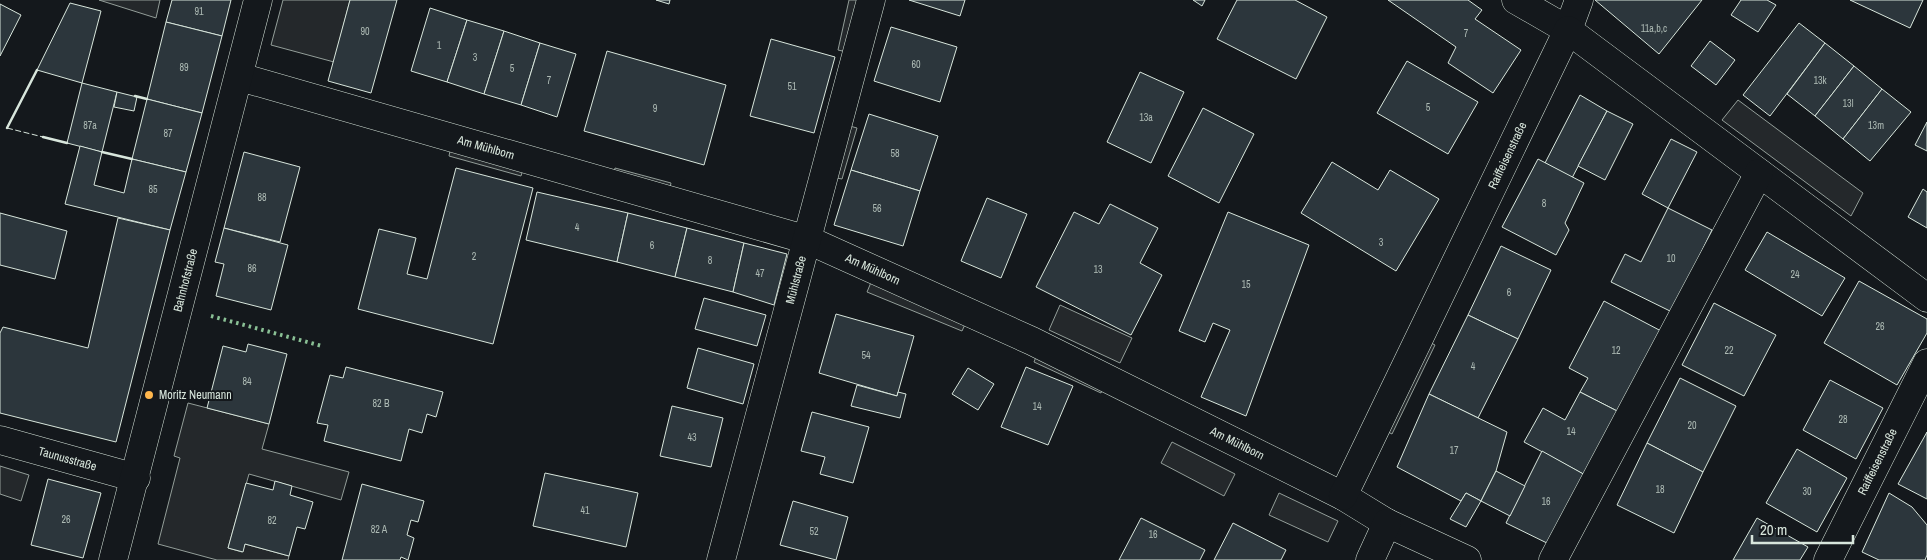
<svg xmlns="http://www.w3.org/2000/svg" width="1927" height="560" viewBox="0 0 1927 560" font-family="'Archivo Narrow',sans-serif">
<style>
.parking{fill:#24282b;stroke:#939e99}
.building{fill:#2c363c;stroke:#d8e6dc}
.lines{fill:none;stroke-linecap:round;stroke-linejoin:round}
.minor-casing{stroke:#d8e6dc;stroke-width:29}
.tertiary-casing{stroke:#d8e6dc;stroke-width:29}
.minor{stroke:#14181c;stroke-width:28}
.tertiary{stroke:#14181c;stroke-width:28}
.hedge{stroke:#8ac095;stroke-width:4;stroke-dasharray:2.5 4;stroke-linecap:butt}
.fence{stroke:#d8e6dc;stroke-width:1;stroke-dasharray:6 2.5;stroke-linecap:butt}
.wall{stroke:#d8e6dc;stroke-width:2.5}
.poi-dot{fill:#ffb74d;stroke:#14181c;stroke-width:2}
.labels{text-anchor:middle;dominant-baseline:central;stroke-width:4;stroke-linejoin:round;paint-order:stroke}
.number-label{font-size:10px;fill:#adbab4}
.street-label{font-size:12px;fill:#d8e6dc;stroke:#14181c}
.poi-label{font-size:12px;fill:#d8e6dc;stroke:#14181c;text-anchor:start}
</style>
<rect width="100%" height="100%" fill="#14181c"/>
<!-- parking -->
<g class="parking">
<path d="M99,0H160L156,18Z"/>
<path d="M283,0H350L334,62L271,45Z"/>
<path d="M849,0H859L851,53L838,50Z"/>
<path d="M1738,100L1863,193L1851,216L1722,120Z"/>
<path d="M846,125L857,128L842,179L831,177Z"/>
<path d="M451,146L524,166L521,176L449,156Z"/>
<path d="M615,168L671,183L668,196L612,181Z"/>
<path d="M872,280L967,320L962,331L867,292Z"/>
<path d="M1060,305L1132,338L1120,363L1049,330Z"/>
<path d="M1423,339L1435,345L1392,434L1380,428Z"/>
<path d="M1038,352L1105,383L1101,393L1034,362Z"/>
<path d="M188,403L269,424L262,449L349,472L341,500L249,474L228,548L242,552L245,544L289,556L288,560H217L158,544L180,458L174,456Z"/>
<path d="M1172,442L1235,474L1224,496L1161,463Z"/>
<path d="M0,466L29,475L21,501L0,494Z"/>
<path d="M1279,493L1338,521L1328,542L1269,515Z"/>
</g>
<!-- building -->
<g class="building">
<path d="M172,0H231L222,36L166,22Z"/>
<path d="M350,0H397L371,93L328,81Z"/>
<path d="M656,0H670L669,4Z"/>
<path d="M909,0H965L960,16Z"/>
<path d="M1193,0H1205L1202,6Z"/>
<path d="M1237,0H1295L1327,17L1296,79L1217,39Z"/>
<path d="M1388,0H1468L1482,10L1475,19L1521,50L1493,93L1448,63L1456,47Z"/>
<path d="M1595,0H1702L1659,54Z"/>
<path d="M1741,0H1767L1776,5L1758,32L1731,15Z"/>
<path d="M1850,0H1923L1910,28Z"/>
<path d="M70,3L101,11L82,83L37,70Z"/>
<path d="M0,4L21,15L0,56Z"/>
<path d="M430,8L467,20L447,82L411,71Z"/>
<path d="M467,20L504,31L484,94L447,82Z"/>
<path d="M166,22L222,36L202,113L147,99Z"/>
<path d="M1799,23L1825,43L1770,116L1743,95Z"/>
<path d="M891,27L957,47L940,102L874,81Z"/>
<path d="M504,31L540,43L521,105L484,94Z"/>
<path d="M771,39L835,57L814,133L750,116Z"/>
<path d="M1710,41L1735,60L1716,85L1691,66Z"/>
<path d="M540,43L576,54L557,117L521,105Z"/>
<path d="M1825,43L1854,66L1815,116L1787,94Z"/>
<path d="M607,51L726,85L704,165L584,131Z"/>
<path d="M1407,61L1478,102L1448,154L1377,113Z"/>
<path d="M1854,66L1882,89L1843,139L1815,116Z"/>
<path d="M1140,72L1184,92L1151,163L1107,142Z"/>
<path d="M82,83L117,92L102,152L67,143Z"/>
<path d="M1882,89L1911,112L1870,161L1843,139Z"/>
<path d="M117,92L137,97L134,111L114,107Z"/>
<path d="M1580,95L1607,111L1572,178L1545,163Z"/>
<path d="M147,99L202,113L186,172L132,159Z"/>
<path d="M1203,108L1254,134L1219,203L1168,176Z"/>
<path d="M1607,111L1633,124L1605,180L1578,166Z"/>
<path d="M869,114L938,136L920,191L851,170Z"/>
<path d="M1927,122V151L1915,145Z"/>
<path d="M1671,139L1697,152L1668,208L1642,194Z"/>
<path d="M80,146L102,152L94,185L124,193L132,159L186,172L170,230L65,204Z"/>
<path d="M244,152L300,167L280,242L224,228Z"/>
<path d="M1538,159L1584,183L1565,223L1569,230L1556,255L1502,227Z"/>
<path d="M1332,162L1378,190L1390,170L1439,199L1396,271L1301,213Z"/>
<path d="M456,168L533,188L493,344L358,309L379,229L416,238L407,274L427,279Z"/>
<path d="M851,170L920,191L903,246L834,225Z"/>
<path d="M1923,189L1927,192V228L1908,217Z"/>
<path d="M537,192L628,213L617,262L526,240Z"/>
<path d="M987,198L1027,214L1001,278L961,261Z"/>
<path d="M1110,204L1158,228L1140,263L1162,275L1131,335L1036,287L1074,212L1099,224Z"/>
<path d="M1668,208L1712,230L1672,312L1611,282L1625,254L1641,262Z"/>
<path d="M1228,212L1309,245L1246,416L1201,397L1230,330L1213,323L1205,342L1179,331Z"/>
<path d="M0,213L67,231L55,279L0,265Z"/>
<path d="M628,213L687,228L675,277L617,262Z"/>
<path d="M118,218L170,230L116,442L0,413V333L3,327L88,348Z"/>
<path d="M224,228L288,245L271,310L216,296L224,264L215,262Z"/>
<path d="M687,228L744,243L733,292L675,277Z"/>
<path d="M1767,232L1845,278L1822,316L1745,270Z"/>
<path d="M744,243L787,254L774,305L733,292Z"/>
<path d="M1501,246L1551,270L1518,339L1468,315Z"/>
<path d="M1859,281L1927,319V333L1897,385L1824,343Z"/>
<path d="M704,298L766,315L757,346L695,329Z"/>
<path d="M1604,301L1663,332L1621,413L1580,392L1588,378L1569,368Z"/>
<path d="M1714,303L1776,335L1744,396L1682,365Z"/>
<path d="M836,314L914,336L897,396L819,373Z"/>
<path d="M1468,315L1518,339L1478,418L1429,394Z"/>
<path d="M248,344L287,354L269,424L207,408L223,346L246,352Z"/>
<path d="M698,348L754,364L743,404L687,388Z"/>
<path d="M346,367L443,392L436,417L427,414L422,433L409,429L401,461L324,441L328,425L317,423L330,375L343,378Z"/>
<path d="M1026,367L1073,386L1048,445L1001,427Z"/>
<path d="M968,368L994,384L978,410L952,394Z"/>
<path d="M1680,378L1736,406L1703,472L1647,443Z"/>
<path d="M1830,380L1883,408L1856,459L1803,430Z"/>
<path d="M857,385L897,396L898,392L906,394L900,418L851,406Z"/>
<path d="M1580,392L1621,413L1587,476L1524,442L1543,408L1565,420Z"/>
<path d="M1429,394L1507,432L1496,471L1481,501L1466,493L1461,501L1397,467Z"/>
<path d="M672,406L723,418L711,467L660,456Z"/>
<path d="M812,412L869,427L853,483L820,474L825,457L801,451Z"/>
<path d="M1927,432V499L1898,484Z"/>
<path d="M1647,443L1703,472L1674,533L1617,505Z"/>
<path d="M1797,449L1847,478L1817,532L1766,503Z"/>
<path d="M1542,451L1587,476L1553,546L1506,523Z"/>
<path d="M1496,471L1525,486L1510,516L1481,501Z"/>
<path d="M545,473L638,493L626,547L533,526Z"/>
<path d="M48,479L101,493L83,558L31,545Z"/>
<path d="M275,481L292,486L290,495L313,502L305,529L297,527L289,556L245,544L243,552L228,548L246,483L273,490Z"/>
<path d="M362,484L424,501L418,522L411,520L407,535L414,538L408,560L401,557L400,560H342Z"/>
<path d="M1466,493L1481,501L1466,527L1450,519Z"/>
<path d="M1889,493L1912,507L1927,525V555L1925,560H1879L1862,552Z"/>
<path d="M793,501L848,517L836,560L780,545Z"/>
<path d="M1141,518L1205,550L1200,560H1119Z"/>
<path d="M1757,518L1808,547L1800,560H1733Z"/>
<path d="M1233,523L1286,550L1281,560H1214Z"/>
</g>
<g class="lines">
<!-- minor casing -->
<g class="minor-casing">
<g id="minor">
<path d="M1516,0L1568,30L1579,0"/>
<path id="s1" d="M240,77L808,240L1032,341L1343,496L1387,523L1467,560"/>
<path id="s2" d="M0,440L136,478"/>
<path id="s3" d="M1343,496L1568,30L1927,298"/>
<path id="s4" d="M721,560L871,0"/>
<path d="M1370,560L1387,523"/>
<path d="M1553,560L1759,173"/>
<path id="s5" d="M1828,560L1927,363"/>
</g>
</g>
<!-- tertiary casing -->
<g class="tertiary-casing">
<g id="tertiary">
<path id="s6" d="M113,560L258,0"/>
</g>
</g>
<!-- minor -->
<use href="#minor" class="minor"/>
<!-- tertiary -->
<use href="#tertiary" class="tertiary"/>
<!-- hedge -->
<path class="hedge" d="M211,316L322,346"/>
<!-- fence -->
<path class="fence" d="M7,128L43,137"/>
<!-- wall -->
<g class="wall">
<path d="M135,96L147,99"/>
<path d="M7,128L37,70"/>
<path d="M43,137L67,143"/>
<path d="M102,152L132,159"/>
</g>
</g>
<!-- markers -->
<circle class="poi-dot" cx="149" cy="395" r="5"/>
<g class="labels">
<!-- number labels -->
<g class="number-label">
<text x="199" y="11">91</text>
<text x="1654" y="28">11a,b,c</text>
<text x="365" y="31">90</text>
<text x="1466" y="33">7</text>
<text x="439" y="45">1</text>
<text x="475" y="57">3</text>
<text x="916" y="64">60</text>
<text x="184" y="67">89</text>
<text x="512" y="68">5</text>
<text x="549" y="80">7</text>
<text x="1820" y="80">13k</text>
<text x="792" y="86">51</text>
<text x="1848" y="103">13l</text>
<text x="1428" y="107">5</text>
<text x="655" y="108">9</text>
<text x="1146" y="117">13a</text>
<text x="90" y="125">87a</text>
<text x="1876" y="125">13m</text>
<text x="168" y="133">87</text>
<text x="895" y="153">58</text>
<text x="153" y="189">85</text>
<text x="262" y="197">88</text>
<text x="1544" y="203">8</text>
<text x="877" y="208">56</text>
<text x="577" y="227">4</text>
<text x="1381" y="242">3</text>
<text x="652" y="245">6</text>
<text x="474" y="256">2</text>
<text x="1671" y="258">10</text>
<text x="710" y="260">8</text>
<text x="252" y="268">86</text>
<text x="1098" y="269">13</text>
<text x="760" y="273">47</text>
<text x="1795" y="274">24</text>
<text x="1246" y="284">15</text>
<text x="1509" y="292">6</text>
<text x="1880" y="326">26</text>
<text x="1616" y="350">12</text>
<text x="1729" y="350">22</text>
<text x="866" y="355">54</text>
<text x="1473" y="366">4</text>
<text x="247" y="381">84</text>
<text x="381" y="403">82 B</text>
<text x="1037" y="406">14</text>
<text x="1843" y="419">28</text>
<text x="1692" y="425">20</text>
<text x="1571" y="431">14</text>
<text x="692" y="437">43</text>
<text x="1454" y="450">17</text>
<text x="1660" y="489">18</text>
<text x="1807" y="491">30</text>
<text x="1546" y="501">16</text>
<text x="585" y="510">41</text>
<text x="66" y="519">26</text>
<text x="272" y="520">82</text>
<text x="379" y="529">82 A</text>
<text x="814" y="531">52</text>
<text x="1153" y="534">16</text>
</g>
<!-- street labels -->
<g class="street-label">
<text stroke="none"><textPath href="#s1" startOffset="256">Am Mühlborn</textPath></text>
<text stroke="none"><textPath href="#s3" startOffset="378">Raiffeisenstraße</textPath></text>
<text stroke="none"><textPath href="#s1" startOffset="662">Am Mühlborn</textPath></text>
<text stroke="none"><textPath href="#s6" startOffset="289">Bahnhofstraße</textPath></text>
<text stroke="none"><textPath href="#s4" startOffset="290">Mühlstraße</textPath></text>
<text stroke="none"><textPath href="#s1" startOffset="1066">Am Mühlborn</textPath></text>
<text stroke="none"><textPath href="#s2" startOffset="70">Taunusstraße</textPath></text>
<text stroke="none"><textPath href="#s5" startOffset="110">Raiffeisenstraße</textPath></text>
</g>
<!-- poi labels -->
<g class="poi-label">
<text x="159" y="395">Moritz Neumann</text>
</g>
</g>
<!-- scale -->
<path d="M1752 535v8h101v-8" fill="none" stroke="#d8e6dc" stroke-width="2.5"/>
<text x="1760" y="535" font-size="15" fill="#d8e6dc" stroke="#14181c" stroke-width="4" paint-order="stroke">20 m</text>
</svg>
